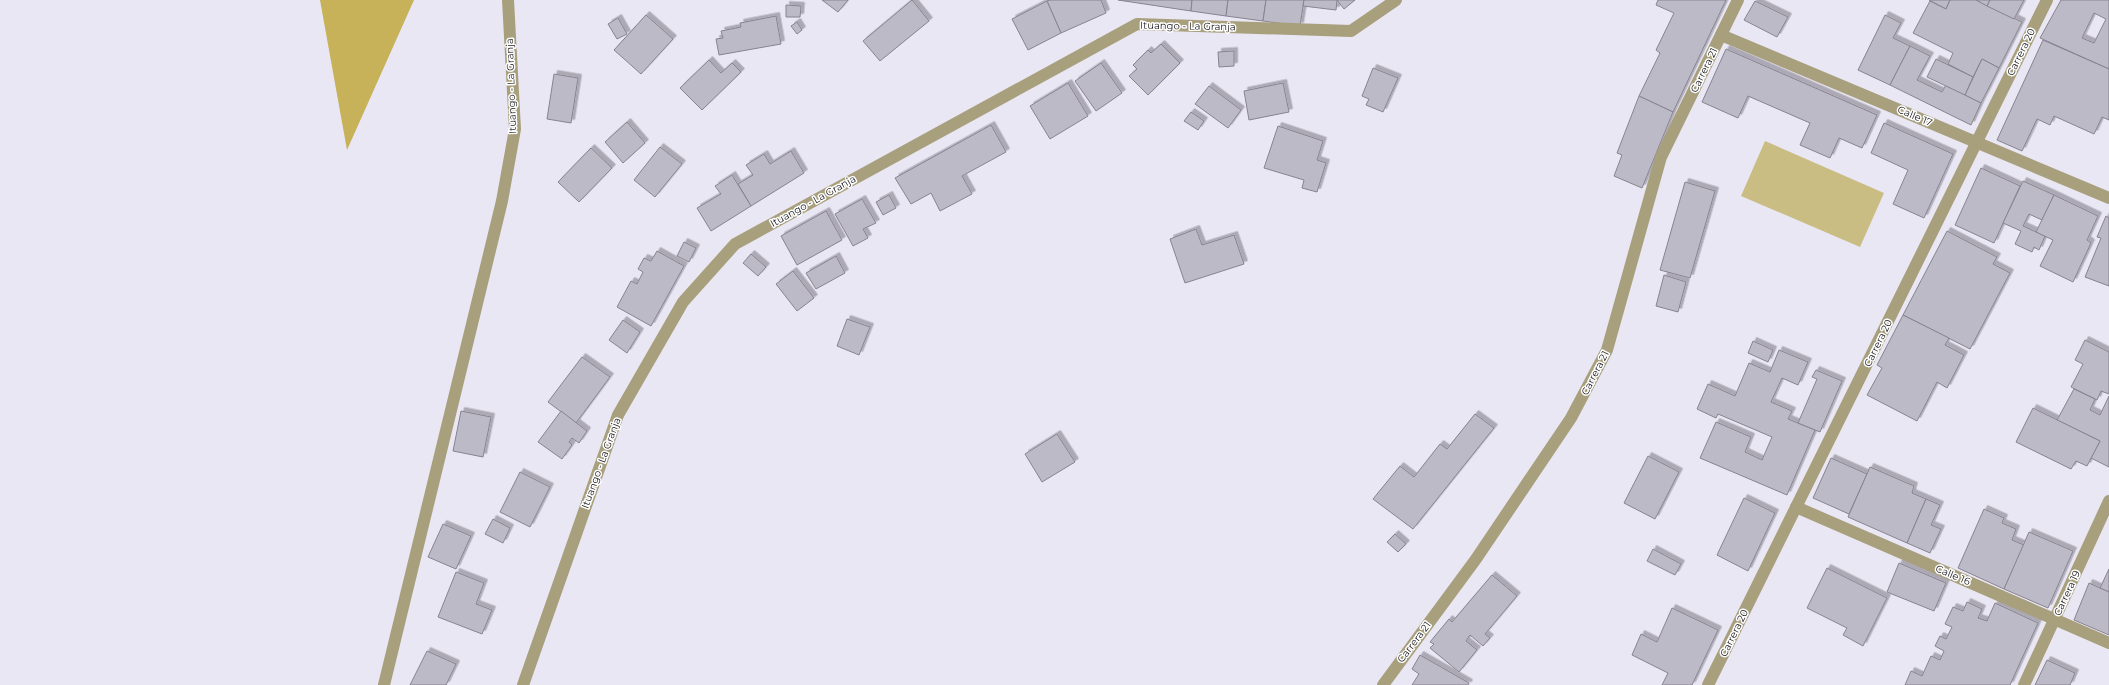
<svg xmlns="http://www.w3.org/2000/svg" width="2109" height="685" viewBox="0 0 2109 685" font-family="Montserrat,sans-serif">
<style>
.green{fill:#cabd84}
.forest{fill:#c7b159}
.building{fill:#bdbac8;stroke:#878390;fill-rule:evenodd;filter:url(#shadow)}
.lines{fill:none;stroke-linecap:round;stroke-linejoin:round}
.street{stroke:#a89f7c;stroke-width:12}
.labels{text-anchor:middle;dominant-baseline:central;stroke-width:3;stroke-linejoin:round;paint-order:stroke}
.street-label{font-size:10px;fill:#17161b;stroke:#fff}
</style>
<defs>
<filter id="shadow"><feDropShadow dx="3.5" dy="-3.5" stdDeviation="0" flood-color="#0004"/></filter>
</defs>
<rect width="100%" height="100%" fill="#eae7f5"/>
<!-- green -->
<path class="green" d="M1765,141L1884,193L1860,247L1741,196Z"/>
<!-- forest -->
<path class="forest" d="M320,0H414L347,150Z"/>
<!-- building -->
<g class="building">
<path d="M822,0H848L838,12Z"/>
<path d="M912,0L929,21L880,61L863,41Z"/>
<path d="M1050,0H1101L1106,13L1061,33L1047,1Z"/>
<path d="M1118,0H1192L1191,11Z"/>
<path d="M1192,0H1228L1226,16L1191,11Z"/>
<path d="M1228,0H1266L1263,21L1226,16Z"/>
<path d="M1266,0H1304L1300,26L1263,21Z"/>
<path d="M1304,0H1337L1336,10L1303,6Z"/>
<path d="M1337,0H1355L1344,9Z"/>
<path d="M1658,0H1726L1673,112L1639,96L1660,53L1656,50L1674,13L1656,5Z"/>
<path d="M1929,0H1950L1946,9Z"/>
<path d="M1950,0H1976L2022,22L1999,68L1982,59L1973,77L1948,64L1953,53L1913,33L1930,1L1946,9Z"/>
<path d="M1976,0H1990L1987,6Z"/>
<path d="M1990,0H2024L2014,19L1987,6Z"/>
<path d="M2061,0H2109V69L2040,38ZM2094,13L2106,19L2094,43L2082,38Z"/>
<path d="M1047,1L1061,33L1028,50L1012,19Z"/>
<path d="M1755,1L1788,17L1777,37L1744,20Z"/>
<path d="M786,5L801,6L800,17H786Z"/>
<path d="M646,15L673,39L641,74L614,50Z"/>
<path d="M1885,15L1901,23L1893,38L1910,46L1890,85L1858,70Z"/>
<path d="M776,16L781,44L719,55L716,39L723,38L721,31L741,27L740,23Z"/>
<path d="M618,18L627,34L617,39L608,24Z"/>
<path d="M797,22L802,30L797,34L791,26Z"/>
<path d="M2043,40L2109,69V120L2102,117L2094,134L2054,116L2050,125L2037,119L2022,151L1997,140Z"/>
<path d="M1161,44L1180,63L1148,95L1129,76L1137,69L1133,65L1148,50L1151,53Z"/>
<path d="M1910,46L1930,56L1917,80L1942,92L1946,85L1981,103L1971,125L1890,85Z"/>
<path d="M1726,49L1877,115L1862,148L1839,138L1830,158L1800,145L1810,123L1748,96L1738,118L1702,102Z"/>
<path d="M1234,51V66L1219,67L1218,52Z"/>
<path d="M1936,59L1973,77L1965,95L1927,77Z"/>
<path d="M1982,59L1999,68L1981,103L1965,95Z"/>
<path d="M709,60L721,73L732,63L741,72L702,110L680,88Z"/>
<path d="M1101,63L1122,93L1096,111L1075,81Z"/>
<path d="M1373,68L1398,78L1383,112L1366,105L1369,99L1362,96Z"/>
<path d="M554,74L578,78L571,123L547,119Z"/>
<path d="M1068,83L1088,116L1050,139L1030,106Z"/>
<path d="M1283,83L1289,112L1249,120L1244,91Z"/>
<path d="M1209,86L1241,110L1228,128L1195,104Z"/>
<path d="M1639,96L1673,112L1642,188L1614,176L1622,155L1617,153Z"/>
<path d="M1191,112L1204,121L1198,130L1184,121Z"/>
<path d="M627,122L645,143L623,163L605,142Z"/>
<path d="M1884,123L1953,154L1924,218L1893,204L1908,170L1871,153Z"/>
<path d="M991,125L1006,152L962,176L972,194L940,211L931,193L911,204L895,178Z"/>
<path d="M1278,126L1323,141L1317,160L1326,163L1317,192L1302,188L1304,180L1264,168Z"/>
<path d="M660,147L682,164L655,197L634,180Z"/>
<path d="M591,148L612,168L579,202L558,182Z"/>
<path d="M791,151L804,173L751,206L738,184L753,175L746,165L764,154L770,164Z"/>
<path d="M1981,168L2020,186L1994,243L1955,225Z"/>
<path d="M732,175L751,206L711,231L697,208L721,194L715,186Z"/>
<path d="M2023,181L2054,195L2042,220L2029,214L2023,226L2045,236L2039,250L2034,247L2032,252L2015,244L2021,231L2003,223Z"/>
<path d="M1685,182L1715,191L1690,278L1660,270Z"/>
<path d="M889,195L896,208L883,215L876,202Z"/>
<path d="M2054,195L2098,216L2087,240L2091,243L2073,282L2040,266L2053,240L2036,232Z"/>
<path d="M862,199L876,223L863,229L868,238L853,246L835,214Z"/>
<path d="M826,211L842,240L797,265L781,236Z"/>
<path d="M2106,216L2109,218V286L2085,277L2101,238L2097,237Z"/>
<path d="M1196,229L1202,245L1234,235L1244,264L1185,283L1170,239Z"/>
<path d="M1947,231L1997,257L1993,264L2010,273L1970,349L1903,315Z"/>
<path d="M684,242L696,248L689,262L677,256Z"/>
<path d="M657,251L684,266L651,326L617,307L631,281L637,284L643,272L638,269L644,258L651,261Z"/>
<path d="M751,254L766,267L758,276L743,263Z"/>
<path d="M836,256L845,273L816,289L806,273Z"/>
<path d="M793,271L814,298L797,311L776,284Z"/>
<path d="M1664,275L1686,282L1678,312L1656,306Z"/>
<path d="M1903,315L1949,338L1945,345L1964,355L1947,388L1937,382L1917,421L1867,395L1882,368L1877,365Z"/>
<path d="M847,319L870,327L859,355L837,346Z"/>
<path d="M623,320L640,332L627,353L609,340Z"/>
<path d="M2085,340L2109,352V394L2101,391L2097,400L2071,387L2083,364L2075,360Z"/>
<path d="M1753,341L1773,350L1768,362L1748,353Z"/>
<path d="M1779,350L1808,362L1798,385L1782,378L1771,402L1792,411L1788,419L1815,430L1787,495L1700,458L1716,422L1751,437L1745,452L1762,460L1772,437L1718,414L1716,418L1697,409L1708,384L1735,396L1749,363L1770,372Z"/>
<path d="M582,357L610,377L576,423L548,402Z"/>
<path d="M1816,370L1842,381L1820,432L1798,423L1817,379L1812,377Z"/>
<path d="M2074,389L2095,399L2090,410L2100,415L2109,396V467L2091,458L2100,441L2057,420Z"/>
<path d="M2033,408L2100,441L2087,466L2076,461L2071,469L2016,442Z"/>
<path d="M461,411L491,417L483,457L453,451Z"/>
<path d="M561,411L587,431L579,443L572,438L569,442L572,445L562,459L538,442Z"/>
<path d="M1475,414L1494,428L1413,529L1373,499L1400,466L1414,477L1440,444L1447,449Z"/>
<path d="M1057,434L1075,462L1042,482L1025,454Z"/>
<path d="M1648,456L1679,472L1655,519L1624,503Z"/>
<path d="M1831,458L1867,474L1849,514L1813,498Z"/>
<path d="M1870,467L1914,486L1912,493L1926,499L1907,543L1848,517Z"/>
<path d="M520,472L550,487L530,527L500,512Z"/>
<path d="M1744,498L1775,513L1748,571L1717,555Z"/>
<path d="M1926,499L1940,505L1931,525L1941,529L1930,553L1907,543Z"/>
<path d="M1984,509L2004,518L2002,523L2016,529L2012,540L2024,545L2004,589L1958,568Z"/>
<path d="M493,519L510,528L503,543L485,534Z"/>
<path d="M443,524L471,536L456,569L428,557Z"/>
<path d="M2029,532L2073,551L2048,608L2004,589Z"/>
<path d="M1395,534L1406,544L1398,552L1387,542Z"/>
<path d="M1653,549L1681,564L1675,575L1647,561Z"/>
<path d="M1899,563L1946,583L1934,611L1887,592Z"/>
<path d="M1827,568L1887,598L1863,646L1843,635L1847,628L1807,608Z"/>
<path d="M2109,569V592L2100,588Z"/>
<path d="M456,572L484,583L476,604L492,610L482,634L438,617Z"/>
<path d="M1492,575L1517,596L1485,634L1490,638L1483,646L1470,635L1466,641L1477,650L1459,672L1430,648L1434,644L1430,642L1449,619L1452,622Z"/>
<path d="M2089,583L2109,592V635L2074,620Z"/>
<path d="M1967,602L1982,609L1978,618L1987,621L1995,603L2038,623L2010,685H1905L1911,671L1922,676L1931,656L1940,660L1944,651L1935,646L1940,636L1946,639L1952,627L1945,624L1953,607L1963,611Z"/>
<path d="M1672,608L1718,630L1692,685H1662L1668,673L1632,655L1641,634L1657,642Z"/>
<path d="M427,651L456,664L446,685H410Z"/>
<path d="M1420,655L1469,683L1468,685H1412L1419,674L1412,669Z"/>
<path d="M2047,660L2075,673L2070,685H2035Z"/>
</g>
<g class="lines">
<!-- street -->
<g class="street">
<path d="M1721,35L2109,198"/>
<path d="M1796,507L2109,643"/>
<path d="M384,685L502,201L515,129L508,0"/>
<path d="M523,685L618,415L683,302L735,244L1137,24L1351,31L1396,0"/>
<path d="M1383,685L1476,559L1571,418L1607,350L1661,157L1738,0"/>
<path d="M1708,685L2047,0"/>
<path d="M2024,685L2109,501"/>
</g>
</g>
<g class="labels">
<!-- street labels -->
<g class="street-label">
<text transform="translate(1188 26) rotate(1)">Ituango - La Granja</text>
<text transform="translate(2021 52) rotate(-64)">Carrera 20</text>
<text transform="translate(1704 70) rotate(-64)">Carrera 21</text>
<text transform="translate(511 86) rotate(-92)">Ituango - La Granja</text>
<text transform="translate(1915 116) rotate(23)">Calle 17</text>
<text transform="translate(813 201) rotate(-29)">Ituango - La Granja</text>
<text transform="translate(1878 343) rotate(-64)">Carrera 20</text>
<text transform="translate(1595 373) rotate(-63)">Carrera 21</text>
<text transform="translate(601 463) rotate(-70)">Ituango - La Granja</text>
<text transform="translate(1953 575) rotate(23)">Calle 16</text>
<text transform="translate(2067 593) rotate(-65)">Carrera 19</text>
<text transform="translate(1734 633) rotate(-64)">Carrera 20</text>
<text transform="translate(1414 642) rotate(-53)">Carrera 21</text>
</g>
</g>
</svg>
